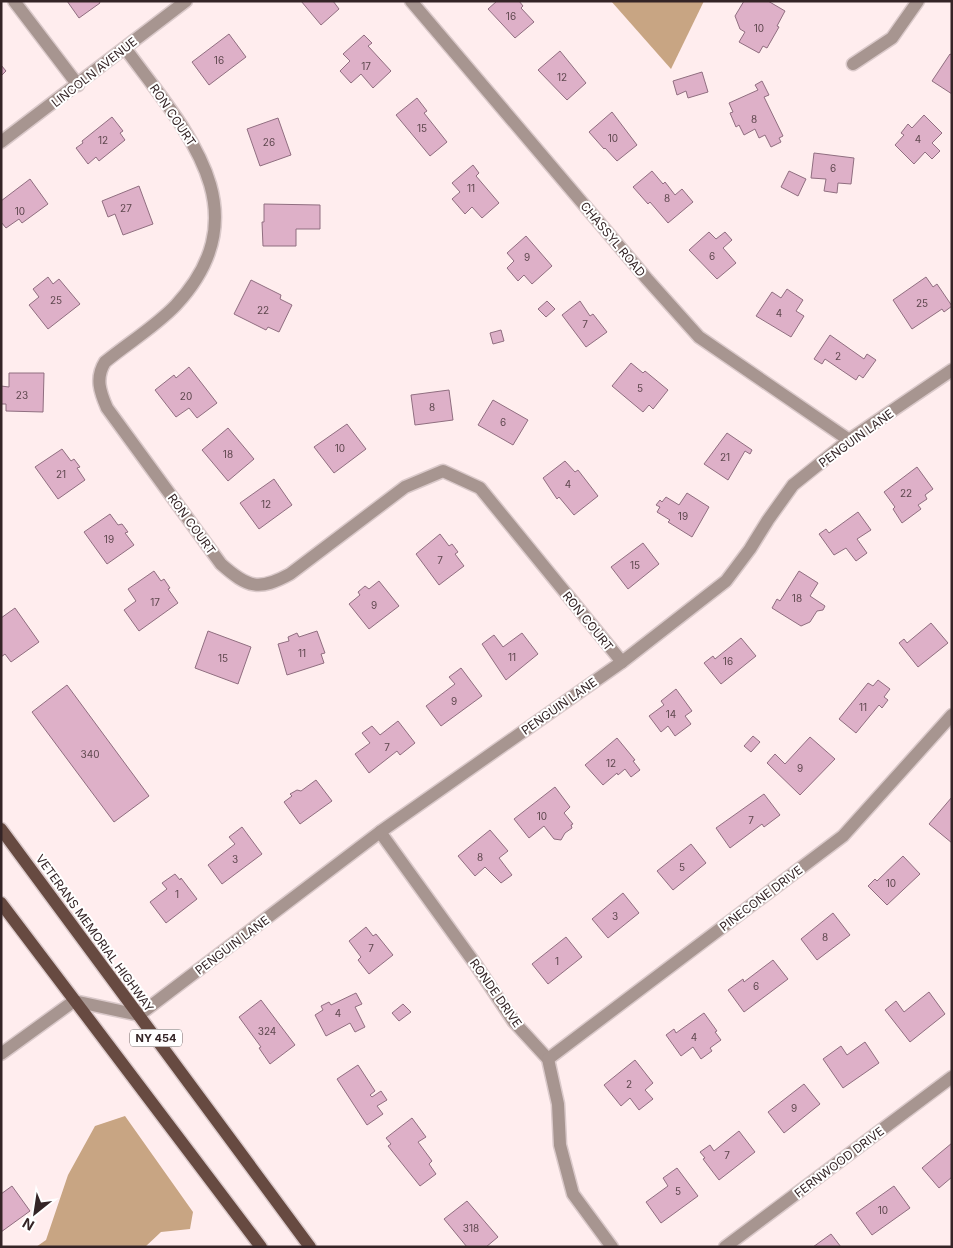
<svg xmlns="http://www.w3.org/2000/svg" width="953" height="1248" viewBox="0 0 953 1248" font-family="Inter,sans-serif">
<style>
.forest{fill:#c8a583}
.building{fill:#deb0c8;stroke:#906e80}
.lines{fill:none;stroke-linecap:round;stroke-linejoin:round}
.minor-casing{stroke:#dac9ca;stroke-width:15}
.major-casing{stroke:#dac9ca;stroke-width:15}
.minor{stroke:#a79590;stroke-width:12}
.major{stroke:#674a41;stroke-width:12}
.labels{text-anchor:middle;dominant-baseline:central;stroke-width:4;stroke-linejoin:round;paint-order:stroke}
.number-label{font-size:10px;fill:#5e474e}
.shield{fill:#fff;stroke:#716667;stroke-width:1}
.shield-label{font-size:11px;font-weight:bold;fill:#342426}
.street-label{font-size:12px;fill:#342426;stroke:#fff}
</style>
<rect width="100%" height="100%" fill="#ffedee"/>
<!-- forest -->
<g class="forest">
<path d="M611,1H704L671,69Z"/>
<path d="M125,1116L193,1212L190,1229L161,1232L145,1247H36L46,1240L68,1175L95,1126Z"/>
</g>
<!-- building -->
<g class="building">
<path d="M67,1H99L100,3L79,18Z"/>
<path d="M301,1H333L339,9L321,25Z"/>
<path d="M497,1H519L523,6L521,8L534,22L515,38L488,9Z"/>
<path d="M744,1H768L785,11L777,26L779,27L767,48L763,46L759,53L739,42L745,32L740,29L735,16Z"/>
<path d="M229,34L246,57L209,85L192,62Z"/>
<path d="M364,35L372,43L368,46L391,71L373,88L361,74L351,83L340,71L350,61L343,54Z"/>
<path d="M560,51L586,83L567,100L538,70Z"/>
<path d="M950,54L952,55V94L932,81Z"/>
<path d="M1,65L6,71L1,76Z"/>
<path d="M702,72L708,92L688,98L686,91L677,95L673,81Z"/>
<path d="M762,81L769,95L764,97L783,136L779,138L781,142L771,147L765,135L759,138L755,129L744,135L739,125L736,127L730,113L733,112L729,103L758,90L755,85Z"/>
<path d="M417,98L427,111L424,113L447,142L430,156L396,115Z"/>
<path d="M612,112L637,145L617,161L605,148L604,149L589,132Z"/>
<path d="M924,115L942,133L932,143L940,151L932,159L925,152L914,164L895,145L904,135L901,133L908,124L912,128Z"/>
<path d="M112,117L123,131L120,133L125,140L99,161L96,157L88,164L76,148L83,143L82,141Z"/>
<path d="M278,118L291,155L260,166L247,129Z"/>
<path d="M814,153L854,158L851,184L838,183L837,193L824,191L826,179L811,178Z"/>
<path d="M473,165L479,173L476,176L499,203L482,218L472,207L465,214L452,199L460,192L452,183Z"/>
<path d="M652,171L663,184L665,182L675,195L682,189L693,202L668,223L650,202L648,204L633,187Z"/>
<path d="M789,171L806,179L798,196L781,187Z"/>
<path d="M30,179L48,204L22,223L19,219L6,228L1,222V201Z"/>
<path d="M139,186L153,224L123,235L115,214L108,217L102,201Z"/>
<path d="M264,204L320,205V229H296V246H263L262,222H264Z"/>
<path d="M709,232L716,239L725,232L732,240L723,248L736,263L717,279L689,250Z"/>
<path d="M526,236L552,266L532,284L524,275L518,281L507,268L514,261L507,253Z"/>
<path d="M48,277L53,284L59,279L80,304L48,329L29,305L39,297L33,289Z"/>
<path d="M926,277L933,287L937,284L952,306L944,312L942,309L912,329L893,300Z"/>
<path d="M251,280L281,295L280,299L292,305L279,332L268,327L266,330L234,314Z"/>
<path d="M787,289L803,300L796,311L804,316L791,337L756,316L772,292L781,298Z"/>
<path d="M547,301L555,309L546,317L538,309Z"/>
<path d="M580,301L590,316L593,314L607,332L586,347L562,315Z"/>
<path d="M501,330L504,341L493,344L490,333Z"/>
<path d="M830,335L864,359L867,354L876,360L863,378L859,375L856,380L825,359L822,364L814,359Z"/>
<path d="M631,363L643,373L645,371L668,390L653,409L649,405L643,412L612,386Z"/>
<path d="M189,367L217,403L197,418L189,408L176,417L155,390L174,375L176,378Z"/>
<path d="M9,373H44L43,412L6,411V404H1V386L9,387Z"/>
<path d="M449,390L453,420L415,425L411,395Z"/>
<path d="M493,400L528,420L513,445L478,425Z"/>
<path d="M347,424L366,449L334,473L314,447Z"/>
<path d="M228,428L254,459L228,481L202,450Z"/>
<path d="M727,433L752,450L750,454L745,451L728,480L704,464Z"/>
<path d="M62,449L71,461L74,459L80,467L77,468L85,480L58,499L35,467Z"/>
<path d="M565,461L575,472L578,470L598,496L574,515L559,497L557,499L543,478Z"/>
<path d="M917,467L933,489L925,495L927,499L918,505L921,509L902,523L893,509L895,507L884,492Z"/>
<path d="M274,479L292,505L259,529L240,503Z"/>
<path d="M687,493L709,507L692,537L668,522L670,520L657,512L660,507L656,505L660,500L662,502L666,497L679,505Z"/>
<path d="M858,512L871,530L857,539L867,553L856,561L846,548L834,555L819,534L826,529L829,533Z"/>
<path d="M110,514L118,525L122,524L128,532L125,533L134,545L107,564L84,532Z"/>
<path d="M440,534L449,546L452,544L458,552L455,554L464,566L439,585L416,554Z"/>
<path d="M643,543L659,564L628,589L611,567Z"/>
<path d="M154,571L161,581L164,579L170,588L168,589L178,603L139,631L124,610L136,601L128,589Z"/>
<path d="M799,571L818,583L810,596L825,606L823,610L817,611L810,622L801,626L772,608L777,599L780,601Z"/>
<path d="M379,581L399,606L369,629L349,604L360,595L358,592L365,586L369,589Z"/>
<path d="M15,608L39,642L11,662L5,654L1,657V618Z"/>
<path d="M931,623L948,643L918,667L899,643L904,639L907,643Z"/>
<path d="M208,631L251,647L238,684L195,668Z"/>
<path d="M317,631L325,653L321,654L324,663L287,675L278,644L289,641L288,637L297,633L299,637Z"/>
<path d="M522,633L538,654L506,680L482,644L494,635L503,647Z"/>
<path d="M741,638L756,656L721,684L704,663L713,656L715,659Z"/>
<path d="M461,668L482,696L441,726L426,706L455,684L449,677Z"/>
<path d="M878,680L890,689L884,697L888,700L882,708L879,705L856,733L839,719L868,683L873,686Z"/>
<path d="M67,685L149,796L114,822L32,712Z"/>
<path d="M676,689L692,711L685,716L691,724L675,736L668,726L661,732L649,716L664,705L661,701Z"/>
<path d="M398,721L415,743L400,755L397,751L369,773L355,754L370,743L362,733L372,726L380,735Z"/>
<path d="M753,736L760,742L751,752L744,746Z"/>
<path d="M810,737L835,759L800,795L767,763L775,754L785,764Z"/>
<path d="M617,738L635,760L633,761L640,770L631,777L625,769L618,775L617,773L603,785L585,765Z"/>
<path d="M316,780L332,801L300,824L284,802L292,796L290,794L297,790L301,791Z"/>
<path d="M555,787L570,807L564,813L573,824L571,825L572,828L565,833L561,840L554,839L544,826L529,838L514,819Z"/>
<path d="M764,794L780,815L764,827L762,824L730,848L716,828Z"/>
<path d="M952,797V843L929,824Z"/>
<path d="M242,827L262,854L222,884L208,865L235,844L229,837Z"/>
<path d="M490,830L508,851L499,858L512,875L501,883L485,867L475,876L458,856Z"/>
<path d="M691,844L706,863L673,890L657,871Z"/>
<path d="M903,856L920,874L887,905L868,886L875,879L877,881Z"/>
<path d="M175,874L180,880L181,878L197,899L166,923L150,902L167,889L162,883Z"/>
<path d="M623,893L639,913L608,938L592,919Z"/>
<path d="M833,913L850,935L817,960L801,939Z"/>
<path d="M366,927L373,936L376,934L393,955L369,974L358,960L361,957L349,941Z"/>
<path d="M566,937L582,957L548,984L532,964Z"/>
<path d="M773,960L788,979L744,1012L728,990L743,979L744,982Z"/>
<path d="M929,992L945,1014L910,1042L885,1010L896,1001L904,1012Z"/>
<path d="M356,993L362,1004L355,1007L365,1027L355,1032L350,1023L326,1036L315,1015L323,1010L321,1006L329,1002L331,1005Z"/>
<path d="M261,1000L295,1045L270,1064L259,1048L261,1047L239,1017Z"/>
<path d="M403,1004L411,1012L399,1021L392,1013Z"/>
<path d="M704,1013L717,1031L715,1032L721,1040L710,1048L712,1051L701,1059L693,1047L681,1056L666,1035L674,1029L676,1033Z"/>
<path d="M865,1042L879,1063L843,1088L823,1059L841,1046L847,1055Z"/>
<path d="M635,1060L653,1083L645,1090L653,1099L639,1110L630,1098L621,1106L604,1085Z"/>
<path d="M358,1065L375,1091L370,1095L372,1097L381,1091L387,1100L377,1106L383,1114L367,1125L337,1079Z"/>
<path d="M804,1084L820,1104L784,1133L768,1112Z"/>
<path d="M412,1118L426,1137L418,1142L432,1161L429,1164L436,1174L420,1186L388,1146L391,1144L386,1138Z"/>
<path d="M739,1131L755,1152L719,1180L703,1159L705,1158L700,1152L710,1145L714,1151Z"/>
<path d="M952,1143V1177L939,1188L922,1168Z"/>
<path d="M677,1168L698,1196L661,1223L646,1202L668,1186L663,1178Z"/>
<path d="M12,1186L30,1211L1,1232V1194Z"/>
<path d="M894,1186L910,1208L872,1235L856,1213Z"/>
<path d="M467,1201L498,1237L486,1247H467L444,1219Z"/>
<path d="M831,1234L841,1247H813Z"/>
</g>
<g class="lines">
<!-- minor casing -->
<g class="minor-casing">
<g id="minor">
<path d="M14,1L78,85"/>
<path d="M411,1L647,279L699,337L849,440"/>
<path d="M125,48C184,129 264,210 176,305C155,327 128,343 105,362C95,378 100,392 107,408L221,564C248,588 259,591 290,574L405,487L443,471L480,488L622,662"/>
<path d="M853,64L892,38L918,1"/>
<path d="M1,142L186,1"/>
<path d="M380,832L476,965L514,1022L548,1059L558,1104L560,1145L573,1194L612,1247"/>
<path d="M1,1054L74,1001L139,1015L380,832L622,662L726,581L750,549L768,520L793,485L849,440L952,370"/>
<path d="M548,1059L843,836L952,715"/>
<path d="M725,1247L952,1077"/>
</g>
</g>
<!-- major casing -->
<g class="major-casing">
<g id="major">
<path d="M1,829L310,1247"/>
<path d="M1,903L261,1247"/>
</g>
</g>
<!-- minor -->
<use href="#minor" class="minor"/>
<!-- major -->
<use href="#major" class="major"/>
</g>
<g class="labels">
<!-- number labels -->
<g class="number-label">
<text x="511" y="16">16</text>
<text x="759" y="28">10</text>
<text x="219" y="60">16</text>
<text x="366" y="66">17</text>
<text x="562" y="77">12</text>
<text x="754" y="119">8</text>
<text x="422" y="128">15</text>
<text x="613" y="138">10</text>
<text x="918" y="139">4</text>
<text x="103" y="140">12</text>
<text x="269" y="142">26</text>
<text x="833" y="168">6</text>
<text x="471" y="188">11</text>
<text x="667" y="198">8</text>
<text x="126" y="208">27</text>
<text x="20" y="211">10</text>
<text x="712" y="256">6</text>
<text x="527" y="257">9</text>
<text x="56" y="300">25</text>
<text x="922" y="303">25</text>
<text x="263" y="310">22</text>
<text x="779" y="313">4</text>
<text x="585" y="324">7</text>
<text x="838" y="356">2</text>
<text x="640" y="388">5</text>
<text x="22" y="395">23</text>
<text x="186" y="396">20</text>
<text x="432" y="407">8</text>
<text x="503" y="422">6</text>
<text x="340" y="448">10</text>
<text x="228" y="454">18</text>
<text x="725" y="457">21</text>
<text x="61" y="474">21</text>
<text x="568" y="484">4</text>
<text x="906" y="493">22</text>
<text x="266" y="504">12</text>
<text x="683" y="516">19</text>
<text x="109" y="539">19</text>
<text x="440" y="560">7</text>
<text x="635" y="565">15</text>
<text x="797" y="598">18</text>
<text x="155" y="602">17</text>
<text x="374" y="605">9</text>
<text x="302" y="653">11</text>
<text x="512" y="657">11</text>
<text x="223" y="658">15</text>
<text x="728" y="661">16</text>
<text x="454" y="701">9</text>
<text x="863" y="707">11</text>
<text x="671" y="714">14</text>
<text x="387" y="747">7</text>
<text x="90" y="754">340</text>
<text x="611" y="763">12</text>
<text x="800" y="768">9</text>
<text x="542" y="816">10</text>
<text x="751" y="820">7</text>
<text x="480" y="857">8</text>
<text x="235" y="859">3</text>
<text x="682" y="867">5</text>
<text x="891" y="883">10</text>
<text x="177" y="894">1</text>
<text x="615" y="916">3</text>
<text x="825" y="937">8</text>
<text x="371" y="948">7</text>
<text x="557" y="961">1</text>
<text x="756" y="986">6</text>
<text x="338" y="1013">4</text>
<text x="267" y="1031">324</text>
<text x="694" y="1037">4</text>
<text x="629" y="1084">2</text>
<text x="794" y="1108">9</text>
<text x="727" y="1155">7</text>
<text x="678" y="1191">5</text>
<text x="883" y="1210">10</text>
<text x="471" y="1228">318</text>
</g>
<!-- shield labels -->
<rect class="shield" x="130" y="1029.5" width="52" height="17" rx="4"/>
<g class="shield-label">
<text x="156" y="1038">NY 454</text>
</g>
<!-- street labels -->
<g class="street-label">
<text transform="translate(94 72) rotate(-38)">LINCOLN AVENUE</text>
<text transform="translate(173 115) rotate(56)">RON COURT</text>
<text transform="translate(613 239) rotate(50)">CHASSYL ROAD</text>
<text transform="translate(856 438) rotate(-36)">PENGUIN LANE</text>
<text transform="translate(192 524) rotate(54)">RON COURT</text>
<text transform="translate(588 621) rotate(51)">RON COURT</text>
<text transform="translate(559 706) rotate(-35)">PENGUIN LANE</text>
<text transform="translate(761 898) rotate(-37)">PINECONE DRIVE</text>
<text transform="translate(95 933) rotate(54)">VETERANS MEMORIAL HIGHWAY</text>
<text transform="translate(232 945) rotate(-37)">PENGUIN LANE</text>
<text transform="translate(496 993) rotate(55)">RONDE DRIVE</text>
<text transform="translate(839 1162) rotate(-37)">FERNWOOD DRIVE</text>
</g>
</g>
<!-- border -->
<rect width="953" height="1248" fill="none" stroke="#342426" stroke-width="5"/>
<!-- north arrow -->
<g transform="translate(35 1213) rotate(210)" stroke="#ffffff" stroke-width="4" paint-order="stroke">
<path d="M0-4L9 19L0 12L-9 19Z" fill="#342426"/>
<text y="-8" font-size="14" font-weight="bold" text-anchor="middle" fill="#342426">N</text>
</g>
</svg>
